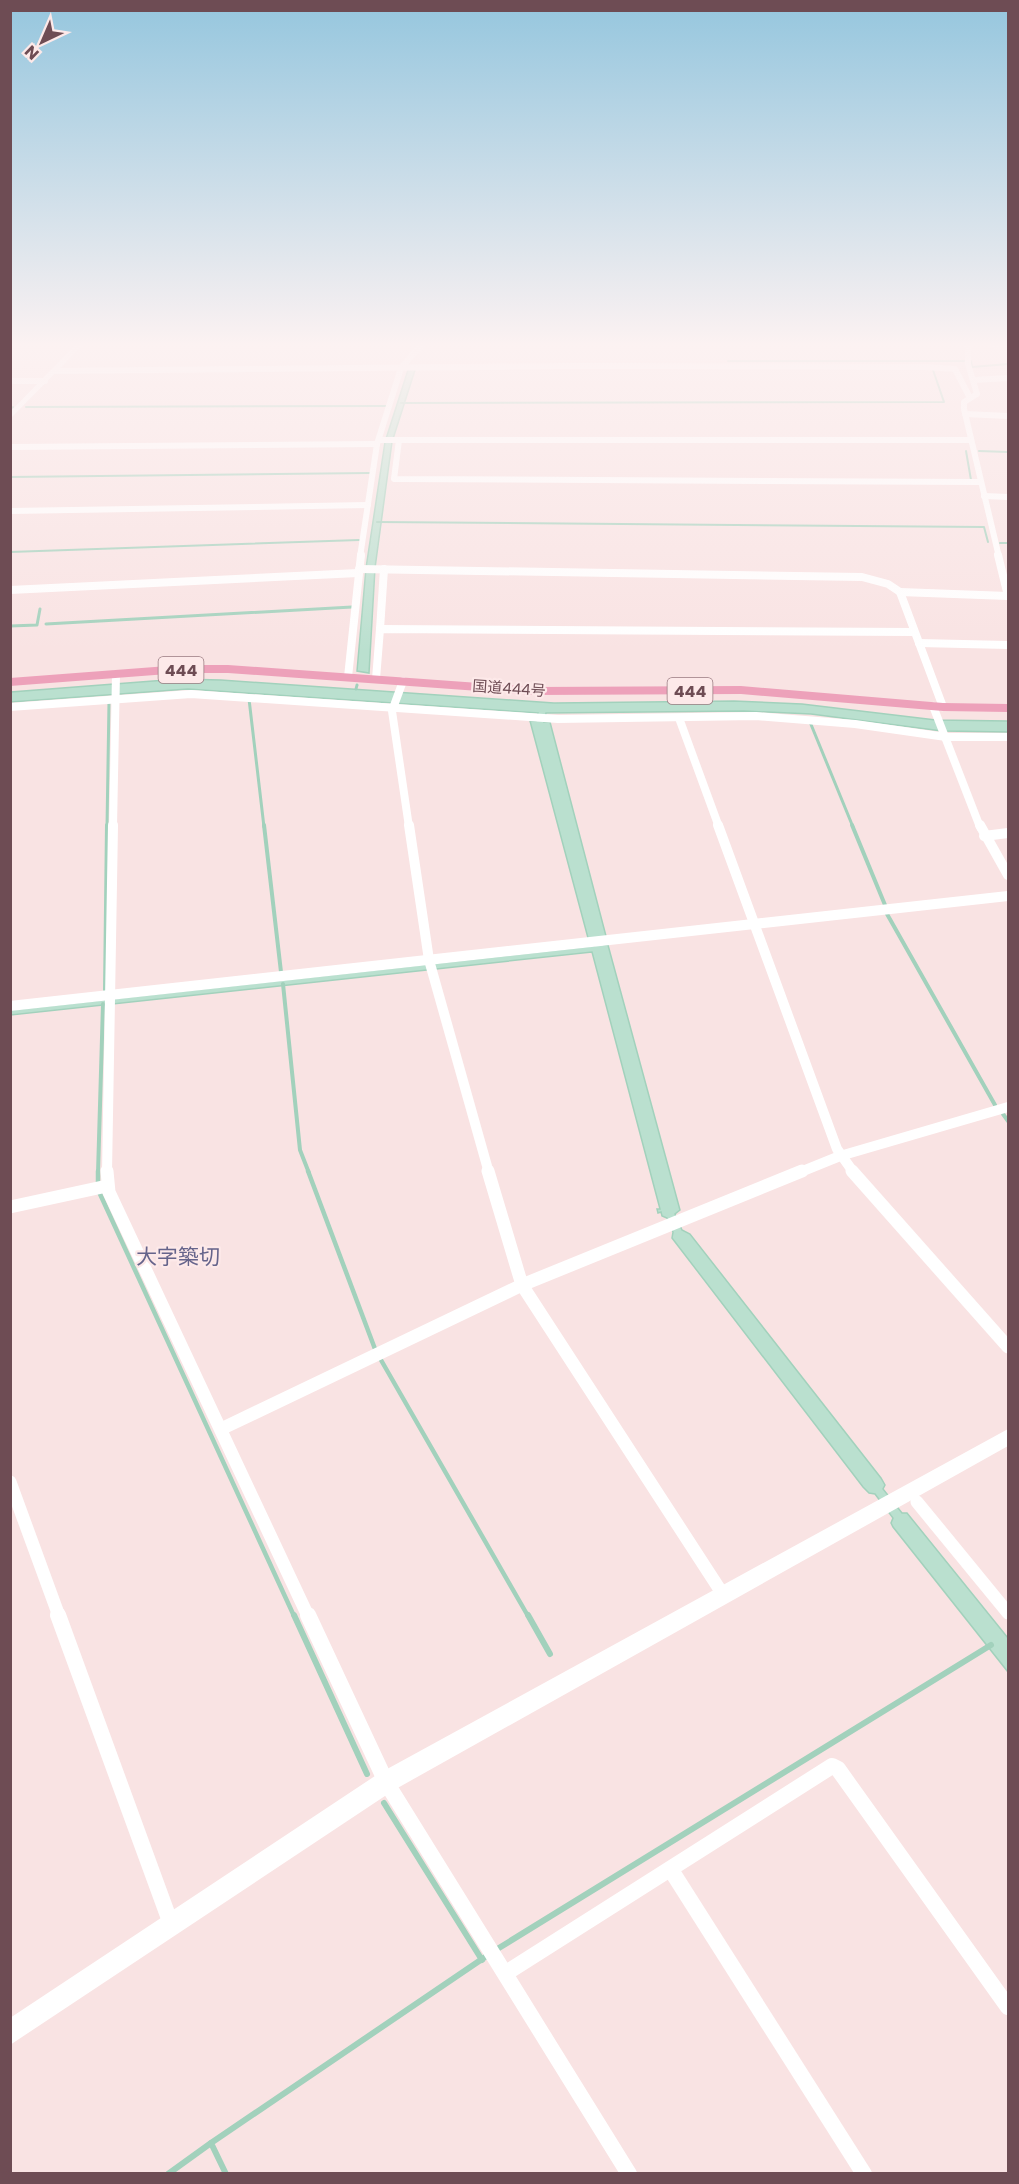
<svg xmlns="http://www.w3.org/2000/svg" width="1019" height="2184" viewBox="0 0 1019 2184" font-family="Poppins,'Noto Sans JP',sans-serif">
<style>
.water{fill:#bae0cf;stroke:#a2d1bc;stroke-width:1.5}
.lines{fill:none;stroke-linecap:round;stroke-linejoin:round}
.stream-far4{stroke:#a2d1bc;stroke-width:2}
.stream-far3{stroke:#a2d1bc;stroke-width:3}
.stream-far2{stroke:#a2d1bc;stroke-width:4}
.stream-far1{stroke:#a2d1bc;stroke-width:4.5}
.stream{stroke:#a2d1bc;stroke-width:6}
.street-far4{stroke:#fff;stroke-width:6}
.street-far3{stroke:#fff;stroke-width:8}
.street-far2{stroke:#fff;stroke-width:10}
.street-far1{stroke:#fff;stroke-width:13}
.street{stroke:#fff;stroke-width:16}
.secondary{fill:#fff;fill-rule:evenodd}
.highway{fill:#eda1ba;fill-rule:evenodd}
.labels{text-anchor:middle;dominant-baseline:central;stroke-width:4.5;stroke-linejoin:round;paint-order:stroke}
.far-street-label{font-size:15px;fill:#6e4c54;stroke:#fde9e9}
.shield{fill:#fde9e9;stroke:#997b81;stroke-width:1.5}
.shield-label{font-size:16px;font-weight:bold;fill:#6e4c54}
.quarter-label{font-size:21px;fill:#66648b;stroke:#fde9e9}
</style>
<rect width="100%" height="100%" fill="#f9e3e3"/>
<!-- water -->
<g class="water">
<path d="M408,370H415L392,442L375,568L369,673L357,671L366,568L385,442Z"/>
<path d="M179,679L221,680L554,703L734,701L802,704L936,720L1008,721V732L942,731L811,714L744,711L546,713L544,722H550L606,936L604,945H608L680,1210L675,1214L682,1230L690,1234L881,1478L885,1485L883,1489L902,1513H907L1008,1638V1672L893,1527L891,1523L893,1518L875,1494L869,1493L863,1487L672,1238L673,1232L667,1218L662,1216L661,1212L658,1213L657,1209H660L592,952L11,1015V1010L594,946L588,938L530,721H536L538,713L188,689L11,702V692Z"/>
</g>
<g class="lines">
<!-- stream-far4 -->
<g class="stream-far4">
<path d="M728,361H964"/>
<path d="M971,361L972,367L1008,364"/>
<path d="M401,403L944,402L933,370"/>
<path d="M26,407L386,406"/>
<path d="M10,409L13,407"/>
<path d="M966,451L971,480"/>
<path d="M979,451L1008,452"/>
<path d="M10,477L369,473"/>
<path d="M377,522L984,527L988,542"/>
<path d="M1000,543H1008"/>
<path d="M10,552L359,540"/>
</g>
<!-- stream-far3 -->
<g class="stream-far3">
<path d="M46,624L352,607"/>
<path d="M10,626L37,625L40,609"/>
<path d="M356,689L357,685"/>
<path d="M249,699L264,827"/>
<path d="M810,722L853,827"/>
<path d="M107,827L109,702"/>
</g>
<!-- stream-far2 -->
<g class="stream-far2">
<path d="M264,825L281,972"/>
<path d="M852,825L885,905"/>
<path d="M887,914L995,1105"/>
<path d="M283,984L300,1150L309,1173"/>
<path d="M105,990L107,825"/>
<path d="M1003,1114L1008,1121"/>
<path d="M98,1173L103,1004"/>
</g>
<!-- stream-far1 -->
<g class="stream-far1">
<path d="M308,1171L375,1349"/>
<path d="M98,1182V1171"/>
<path d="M100,1194L294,1616"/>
<path d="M381,1360L528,1616"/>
</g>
<!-- stream -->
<g class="stream">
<path d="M294,1615L367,1774"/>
<path d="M528,1615L550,1654"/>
<path d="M384,1803L482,1960"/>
<path d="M494,1951L991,1645"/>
<path d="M168,2174L211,2143"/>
<path d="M226,2174L211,2143L488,1955"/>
</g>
<!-- street-far4 -->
<g class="street-far4">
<path d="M968,345V364L977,394L964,402V409L999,557"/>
<path d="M993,345L1008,346"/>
<path d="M55,371L575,366L925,367L955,369L970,398"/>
<path d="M974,380L1008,378"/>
<path d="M10,381H45"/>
<path d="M965,414L1008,416"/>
<path d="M379,440H970"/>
<path d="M399,440L394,479L980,482"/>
<path d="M10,447L377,444"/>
<path d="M984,496L1008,497"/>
<path d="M10,511L368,505"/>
<path d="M360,557L377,444L401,368L421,345"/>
</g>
<!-- street-far3 -->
<g class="street-far3">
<path d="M998,555L1008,596"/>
<path d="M359,569L862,577L888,584L900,592L943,707"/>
<path d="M10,590L358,573"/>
<path d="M900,592L1008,596"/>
<path d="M380,629L384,569"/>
<path d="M919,643L1008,645"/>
<path d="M348,677L361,555"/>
<path d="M376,679L380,629L914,632"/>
<path d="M403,681L392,711L409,827"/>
<path d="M933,706L980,827"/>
<path d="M10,707L191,694L558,719L756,716L855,724L946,737H1008"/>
<path d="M679,718L719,827"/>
<path d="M113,827L116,674"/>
</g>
<!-- street-far2 -->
<g class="street-far2">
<path d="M409,825L429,960L489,1173"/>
<path d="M718,825L837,1149L854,1173"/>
<path d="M980,825L1008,875"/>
<path d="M984,836L1008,833"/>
<path d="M10,1006L1008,896"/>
<path d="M107,1173L113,825"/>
<path d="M798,1173L840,1156L1008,1107"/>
</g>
<!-- street-far1 -->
<g class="street-far1">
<path d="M107,1171L109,1192L308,1616"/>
<path d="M488,1171L522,1285L724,1596"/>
<path d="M852,1171L1008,1347"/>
<path d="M10,1207L107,1186"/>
<path d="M221,1429L522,1285L802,1171"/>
<path d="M10,1482L59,1616"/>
<path d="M917,1502L1008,1613"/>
</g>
<!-- street -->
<g class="street">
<path d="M58,1615L171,1924"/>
<path d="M308,1615L386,1782L629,2174"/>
<path d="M671,1870L864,2174"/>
<path d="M506,1973L832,1766L838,1769L1008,2007"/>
</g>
<!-- secondary -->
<g class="secondary">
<path d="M75,345H83L10,419V412Z"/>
<path d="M1008,1429V1446L394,1790L10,2045V2018L378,1774Z"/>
</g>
<!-- highway -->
<path class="highway" d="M181,665H228L535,687L741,686L943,703L1008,704V712L943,711L741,694L535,695L228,673H181L10,686V678Z"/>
</g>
<!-- sky -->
<linearGradient id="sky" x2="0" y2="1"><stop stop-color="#95c6de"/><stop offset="0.53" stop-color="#fcf2f2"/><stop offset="1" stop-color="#fcf2f2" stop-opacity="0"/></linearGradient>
<rect width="1019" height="651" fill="url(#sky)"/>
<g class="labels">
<!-- far-street labels -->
<g class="far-street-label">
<text transform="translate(509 688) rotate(4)">国道444号</text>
</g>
<!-- shield labels -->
<g class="shield">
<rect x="158.5" y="657" width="45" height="26" rx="4.5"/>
<rect x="667.5" y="678" width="45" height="26" rx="4.5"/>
</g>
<g class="shield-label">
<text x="181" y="670">444</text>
<text x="690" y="691">444</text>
</g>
<!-- quarter labels -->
<g class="quarter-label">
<text x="178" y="1256">大字築切</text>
</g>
</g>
<!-- border -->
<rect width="1019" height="2184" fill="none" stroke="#6e4c54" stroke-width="24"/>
<!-- north arrow -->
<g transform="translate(42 42) rotate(224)" stroke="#fde9e9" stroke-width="4.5" paint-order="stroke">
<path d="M0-4.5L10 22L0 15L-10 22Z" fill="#6e4c54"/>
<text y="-9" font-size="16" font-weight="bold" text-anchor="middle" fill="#6e4c54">N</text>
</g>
</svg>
